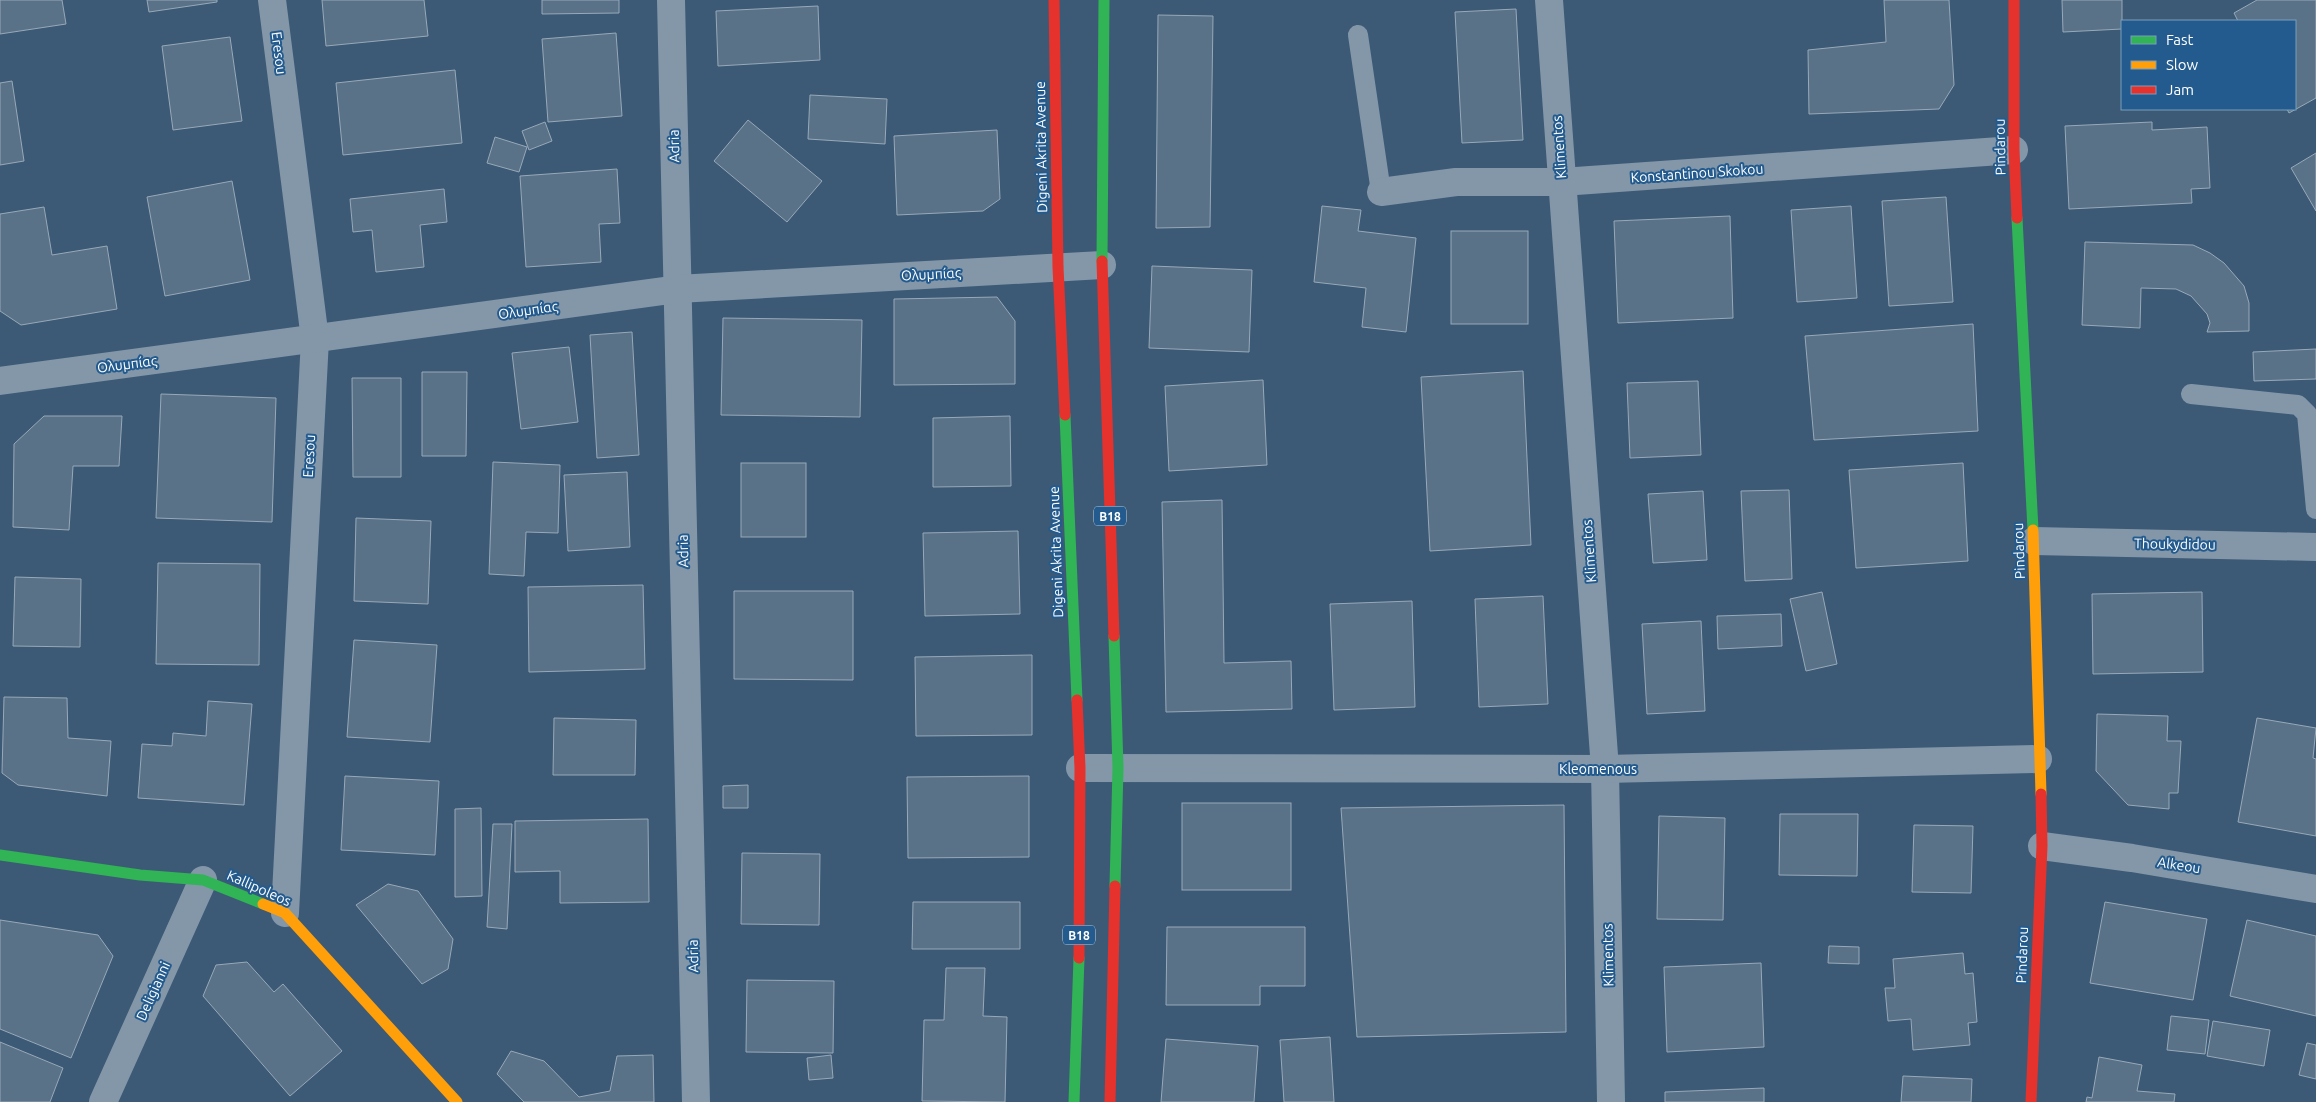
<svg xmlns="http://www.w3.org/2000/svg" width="2316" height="1102" viewBox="0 0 2316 1102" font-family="Ubuntu,sans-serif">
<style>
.building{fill:#597288;stroke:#98a9b8}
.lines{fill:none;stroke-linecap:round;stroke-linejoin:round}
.lane{stroke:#8397a9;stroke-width:20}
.street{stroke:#8397a9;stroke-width:28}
.fast{stroke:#30b455;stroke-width:11}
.slow{stroke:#ff9f0a;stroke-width:11}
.jam{stroke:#e5322d;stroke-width:11}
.labels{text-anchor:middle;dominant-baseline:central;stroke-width:4;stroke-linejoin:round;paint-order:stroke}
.shield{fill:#235b8e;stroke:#bdcedd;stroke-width:1}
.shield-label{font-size:12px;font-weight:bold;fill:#fff}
.street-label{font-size:14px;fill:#fff;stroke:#235b8e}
</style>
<rect width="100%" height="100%" fill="#3c5a76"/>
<!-- building -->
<g class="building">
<path d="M0,0H62L66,24L0,34Z"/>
<path d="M147,0H217V2L149,12Z"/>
<path d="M322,0H424L428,36L326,46Z"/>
<path d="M542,0H619V13L542,14Z"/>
<path d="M1884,0H1949L1954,85L1939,109L1809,114L1808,50L1886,42Z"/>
<path d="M2062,0H2122V29L2063,32Z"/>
<path d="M2257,0H2316V98L2289,113L2287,109H2295V21H2238L2234,13Z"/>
<path d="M818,6L820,60L718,66L716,11Z"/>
<path d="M1516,9L1523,140L1462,143L1455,12Z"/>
<path d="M1158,15L1213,16L1210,227L1156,228Z"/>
<path d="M616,33L622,116L548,122L542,39Z"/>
<path d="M230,37L242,121L173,130L162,46Z"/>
<path d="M455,70L462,143L343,155L336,83Z"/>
<path d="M12,81L24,161L0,165V83Z"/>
<path d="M810,95L887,99L885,144L808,139Z"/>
<path d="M748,120L822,181L787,222L714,161Z"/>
<path d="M545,122L552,141L529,150L522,131Z"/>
<path d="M2152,122V130L2207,127L2210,188L2191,189L2192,203L2069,209L2065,126Z"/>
<path d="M997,130L1000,199L983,211L897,215L894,136Z"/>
<path d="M495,137L527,147L519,172L487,163Z"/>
<path d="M2316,153V211L2291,168Z"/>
<path d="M617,169L620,223L599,224L601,262L526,267L520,176Z"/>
<path d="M232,181L250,280L165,296L147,197Z"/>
<path d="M444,189L447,222L420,225L424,267L376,272L372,230L353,232L350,199Z"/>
<path d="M1946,197L1953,302L1889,306L1882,201Z"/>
<path d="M1322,206L1361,210L1358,231L1416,238L1406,332L1362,327L1366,288L1314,282Z"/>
<path d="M1851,206L1857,298L1797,302L1791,210Z"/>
<path d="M44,207L52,255L107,246L117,309L21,325L0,311V214Z"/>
<path d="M1730,216L1733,318L1618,323L1614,221Z"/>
<rect x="1451" y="231" width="77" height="93"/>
<path d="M2085,242L2193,245L2210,253L2224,263L2244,286L2249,303V331L2207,332L2210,323L2207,314L2191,296L2176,289L2141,288L2140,328L2082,325Z"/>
<path d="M1152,266L1252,270L1249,352L1149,348Z"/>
<path d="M997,297L1015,321V384L894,385V299Z"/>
<path d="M723,318L862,320L860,417L721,415Z"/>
<path d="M1973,324L1978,431L1814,440L1805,336Z"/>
<path d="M632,332L639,455L597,458L590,335Z"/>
<path d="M569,347L578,422L521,429L512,353Z"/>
<path d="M2316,349V379L2254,381L2253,352Z"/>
<path d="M1523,371L1531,545L1430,551L1421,377Z"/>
<path d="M422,372H467L466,456H422Z"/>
<path d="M352,378H401V477H353Z"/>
<path d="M1263,380L1267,465L1169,471L1165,386Z"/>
<path d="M1698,381L1701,455L1630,458L1627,383Z"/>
<path d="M161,394L276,398L272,522L156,518Z"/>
<path d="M44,416H122L119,466H73L69,530L13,527L14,444Z"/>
<path d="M1010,416L1011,486L933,487V418Z"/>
<path d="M493,462L560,465L558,533L526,532L524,576L489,574Z"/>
<rect x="741" y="463" width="65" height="74"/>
<path d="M1963,463L1968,561L1856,568L1849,470Z"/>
<path d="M627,472L630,547L568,551L564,475Z"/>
<path d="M1789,490L1792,579L1745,581L1741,491Z"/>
<path d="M1703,491L1707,560L1653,563L1648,494Z"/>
<path d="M1222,500L1224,663L1291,661L1292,709L1166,712L1162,502Z"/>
<path d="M356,518L431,521L428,604L354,601Z"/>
<path d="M1018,531L1020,614L925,616L923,533Z"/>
<path d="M158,563L260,564L259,665L156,664Z"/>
<path d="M15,577L81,579L80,647L13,646Z"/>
<path d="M643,585L645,669L529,672L528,587Z"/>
<path d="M734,591H853V680L734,679Z"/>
<path d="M1822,592L1837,664L1806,671L1790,599Z"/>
<path d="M2202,592L2203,672L2093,674L2092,594Z"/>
<path d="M1543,596L1548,704L1479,707L1475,599Z"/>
<path d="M1412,601L1415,707L1334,710L1330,604Z"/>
<path d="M1781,614L1782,646L1718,649L1717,616Z"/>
<path d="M1701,621L1705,711L1647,714L1642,624Z"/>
<path d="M354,640L437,645L430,742L347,737Z"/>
<path d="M1032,655V735L916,736L915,657Z"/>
<path d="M4,697L67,698L68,738L111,741L107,796L18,785L2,773Z"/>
<path d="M208,701L252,704L244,805L138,798L142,744L172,746L173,733L206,736Z"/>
<path d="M2097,714L2168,716L2167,741H2181L2178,793H2169V809L2128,805L2096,771Z"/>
<path d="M554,718L636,720L635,775H553Z"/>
<path d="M2257,718L2316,728L2313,758L2316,759V836L2238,822Z"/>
<path d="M345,776L439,781L435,855L341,850Z"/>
<path d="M1029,776V857L908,858L907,777Z"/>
<path d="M748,785V808H723V786Z"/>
<rect x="1182" y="803" width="109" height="87"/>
<path d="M1564,805L1566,1032L1357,1037L1341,808Z"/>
<path d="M481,808L482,896L455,897V809Z"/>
<path d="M1780,814H1858L1857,876L1779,875Z"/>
<path d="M1659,816L1725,818L1723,920L1657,919Z"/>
<path d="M648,819L649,902L560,903V871L515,872V821Z"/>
<path d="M493,824H512L507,929L487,927Z"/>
<path d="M1914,825L1973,826L1971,893L1912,892Z"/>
<path d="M742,853L820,854L819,925L741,924Z"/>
<path d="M388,884L418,891L453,939L448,969L422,984L356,905Z"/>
<path d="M913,902H1020V949H912Z"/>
<path d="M2105,902L2207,919L2193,1000L2090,983Z"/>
<path d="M0,920L98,935L113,956L71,1058L0,1029Z"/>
<path d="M2247,920L2316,936V1016L2230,996Z"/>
<path d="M1167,927H1305V986H1260V1005H1166Z"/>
<path d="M1829,946L1859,947V964L1828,963Z"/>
<path d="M1963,953L1965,974L1973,973L1977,1022L1968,1023L1970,1045L1913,1050L1911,1019L1888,1021L1885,988H1895L1893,959Z"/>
<path d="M247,962L274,992L283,984L342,1051L290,1096L203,996L216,965Z"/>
<path d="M1761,963L1764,1047L1667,1052L1664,967Z"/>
<path d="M946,968H985L983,1016L1007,1017L1005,1102L922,1101L924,1020H944Z"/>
<path d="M747,980L834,981L833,1053L746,1052Z"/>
<path d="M2171,1016L2209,1020L2205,1054L2167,1050Z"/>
<path d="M2213,1021L2270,1030L2264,1066L2207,1056Z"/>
<path d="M1330,1037L1334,1102H1284L1280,1040Z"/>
<path d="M1166,1039L1258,1046L1254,1102H1161Z"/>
<path d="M0,1042L63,1068L50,1102H0Z"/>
<path d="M2307,1043L2316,1045V1079L2299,1075Z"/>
<path d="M511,1051L544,1061L579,1097L610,1091L617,1056L653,1055L654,1102H524L497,1074Z"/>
<path d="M831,1055L833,1078L809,1080L807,1058Z"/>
<path d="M2099,1057L2142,1065L2137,1091L2175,1094L2174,1102H2086L2087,1097L2092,1098Z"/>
<path d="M1903,1076L1972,1079L1971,1102H1901Z"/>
<path d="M1764,1088V1102H1665V1092Z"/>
</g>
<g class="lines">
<!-- lane -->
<g class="lane">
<path d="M1358,35L1381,192"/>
<path d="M2191,394L2298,405L2307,414L2316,509"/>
</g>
<!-- street -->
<g class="street">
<path d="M272,0L315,339L285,913"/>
<path d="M671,0L696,1102"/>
<path d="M1549,0L1605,769L1611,1102"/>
<path d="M1381,192L1456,182H1562L2014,150"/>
<path d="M0,381L678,289L1102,265"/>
<path d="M2034,541L2316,547"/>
<path d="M1080,768L1605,769L2038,759"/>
<path d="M2042,846L2132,858L2316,889"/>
<path d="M103,1102L203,880"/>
</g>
<!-- fast -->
<g class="fast">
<path d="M2017,218L2033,530"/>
<path d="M1102,261L1104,0"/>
<path d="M1065,415L1077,700"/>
<path d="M1114,636L1118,768L1115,886"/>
<path d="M0,855L140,875L203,880L263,904"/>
<path d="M1074,1102L1079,958"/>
</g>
<!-- slow -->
<g class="slow">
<path d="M2033,530L2041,794"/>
<path d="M263,904L285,913L457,1102"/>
</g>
<!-- jam -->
<g class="jam">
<path d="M1054,0L1058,267L1065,415"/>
<path d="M2014,0V150L2017,218"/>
<path d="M1102,261L1114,636"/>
<path d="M1077,700L1080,768L1079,958"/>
<path d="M1110,1102L1115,886"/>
<path d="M2031,1102L2042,846L2041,794"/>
</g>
</g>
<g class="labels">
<!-- shield labels -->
<g class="shield">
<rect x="1094" y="506.5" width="32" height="19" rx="4"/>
<rect x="1063" y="925.5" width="32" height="19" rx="4"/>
</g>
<g class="shield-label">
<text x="1110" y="516">B18</text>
<text x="1079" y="935">B18</text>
</g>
<!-- street labels -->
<g class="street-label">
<text transform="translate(279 53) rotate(83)">Eresou</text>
<text transform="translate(674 146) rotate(-91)">Adria</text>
<text transform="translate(1041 147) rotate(-91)">Digeni Akrita Avenue</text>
<text transform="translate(1559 147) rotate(-94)">Klimentos</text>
<text transform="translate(2000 147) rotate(-91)">Pindarou</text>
<text transform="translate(1697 173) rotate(-4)">Konstantinou Skokou</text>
<text transform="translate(931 274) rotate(-3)">Ολυμπίας</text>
<text transform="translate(528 310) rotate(-8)">Ολυμπίας</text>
<text transform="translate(127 364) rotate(-7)">Ολυμπίας</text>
<text transform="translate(309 456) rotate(-87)">Eresou</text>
<text transform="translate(2175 544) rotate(1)">Thoukydidou</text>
<text transform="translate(683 551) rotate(-91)">Adria</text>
<text transform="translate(1589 551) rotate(-94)">Klimentos</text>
<text transform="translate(2019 551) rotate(-92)">Pindarou</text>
<text transform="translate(1056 552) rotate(-92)">Digeni Akrita Avenue</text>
<text x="1598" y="769">Kleomenous</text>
<text transform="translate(2179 865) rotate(9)">Alkeou</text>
<text transform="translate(259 888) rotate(24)">Kallipoleos</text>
<text transform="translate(1608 955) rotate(-91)">Klimentos</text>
<text transform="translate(2022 955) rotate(-88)">Pindarou</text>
<text transform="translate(693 956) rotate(-91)">Adria</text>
<text transform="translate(153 991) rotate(-66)">Deligianni</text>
</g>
</g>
<!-- legend -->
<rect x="2121" y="20" width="175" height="90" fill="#235b8e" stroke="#7b9dbb"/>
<rect x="2131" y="36" width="25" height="8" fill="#30b455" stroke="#7b9dbb"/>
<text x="2166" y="45" font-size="15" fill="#ffffff">Fast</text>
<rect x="2131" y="61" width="25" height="8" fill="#ff9f0a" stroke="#7b9dbb"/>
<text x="2166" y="70" font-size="15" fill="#ffffff">Slow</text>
<rect x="2131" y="86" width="25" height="8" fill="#e5322d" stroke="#7b9dbb"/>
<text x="2166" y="95" font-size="15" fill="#ffffff">Jam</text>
</svg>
